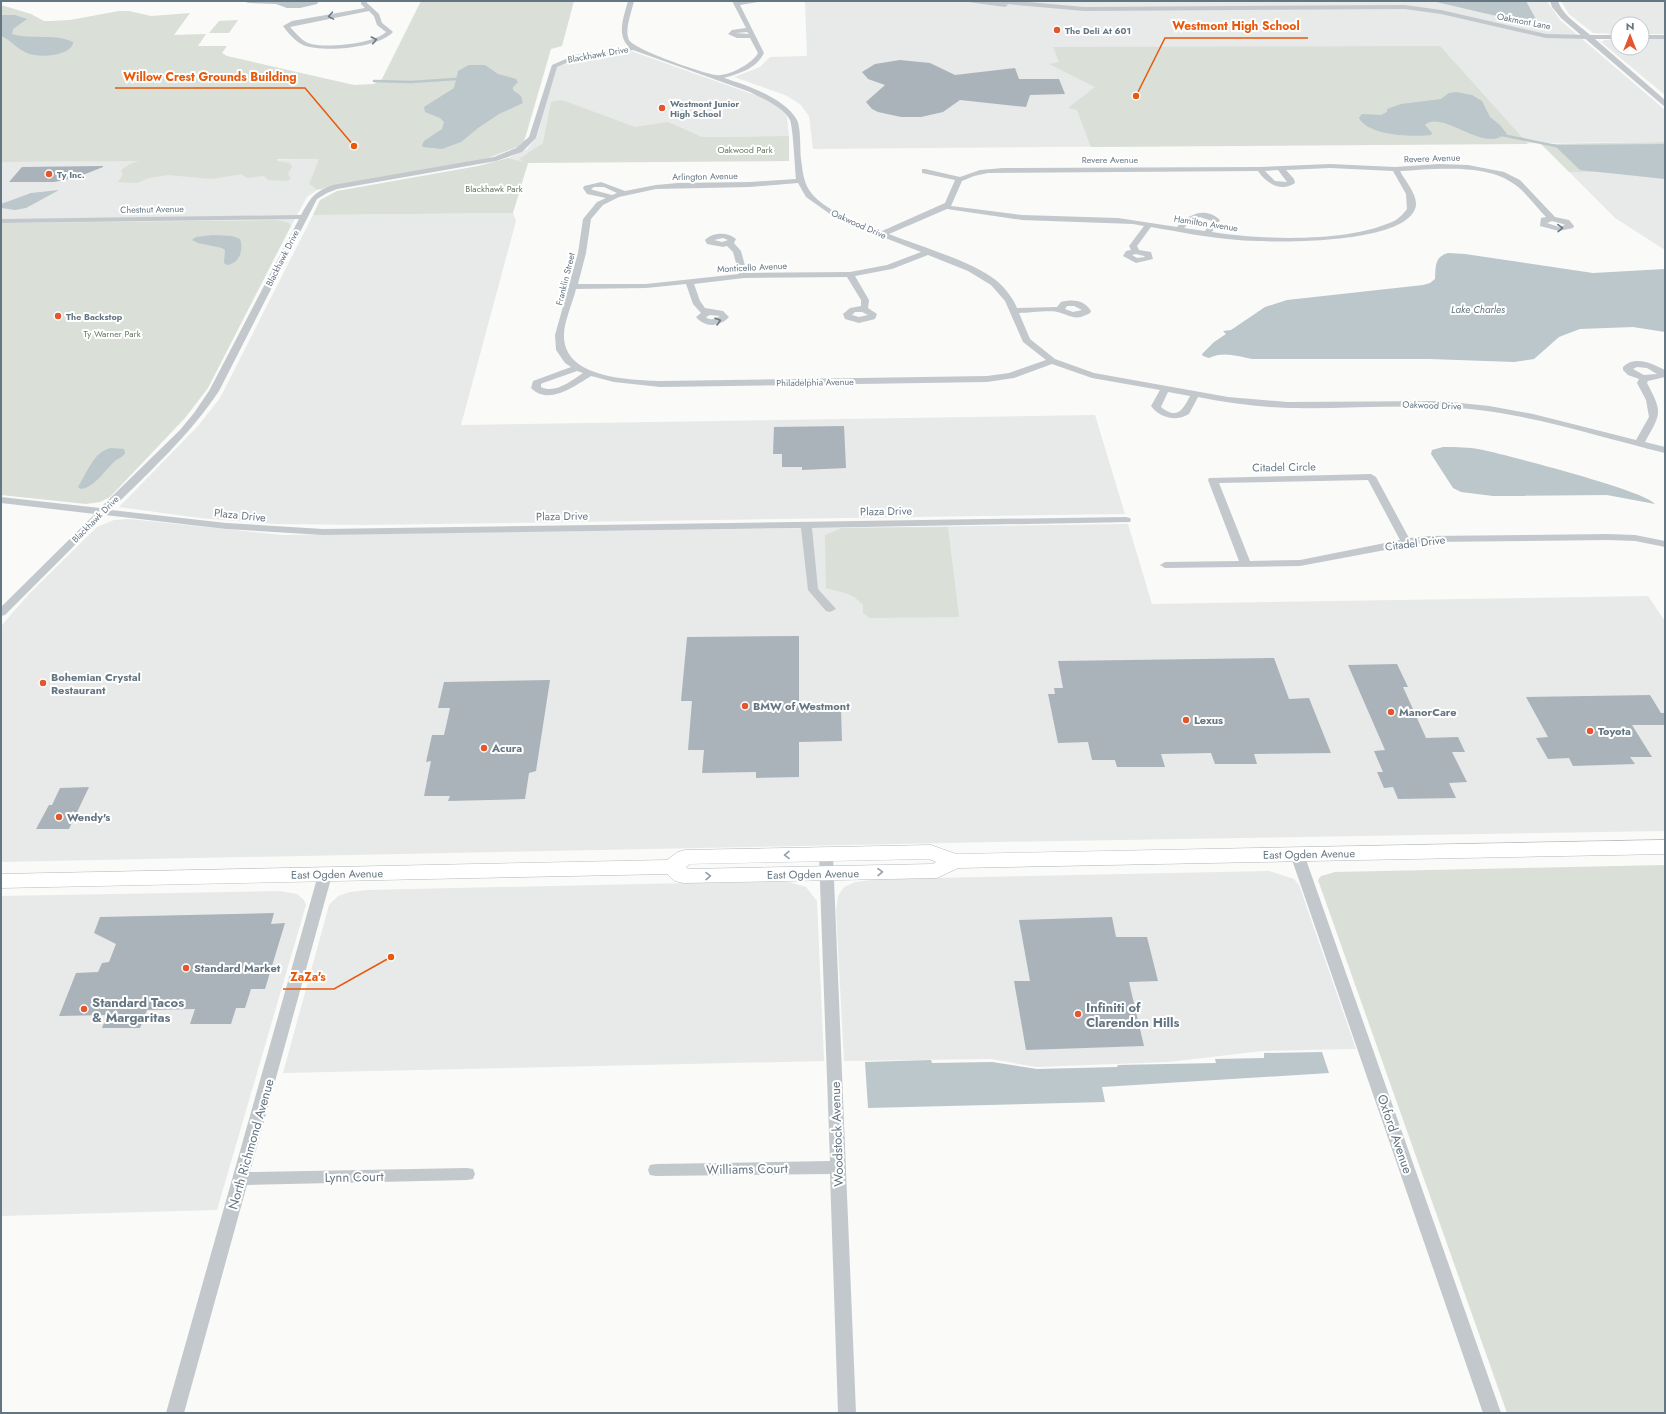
<svg xmlns="http://www.w3.org/2000/svg" width="1666" height="1414" viewBox="0 0 1666 1414" font-family="Jost,sans-serif">
<style>
.built{fill:#e8e9e9}
.green{fill:#dadfd7}
.water{fill:#bbc7cb}
.lines{fill:none;stroke-linecap:round;stroke-linejoin:round}
.stream{stroke:#bbc7cb;stroke-width:2.5}
.building{fill:#aab3b9}
.primary-casing{stroke:#b5babe;stroke-width:1}
.minor{fill:#c3c8cc;fill-rule:evenodd}
.tertiary{fill:#c3c8cc;fill-rule:evenodd}
.primary{fill:#fff;fill-rule:evenodd}
.oneway{stroke:#6a7a87}
.oneway2{stroke:#939fa8}
.poi-dot{fill:#e4572e;stroke:#fff;stroke-width:1.5}
.labels{text-anchor:middle;dominant-baseline:central;stroke-width:4;stroke-linejoin:round;paint-order:stroke}
.far-street-label{font-size:9px;fill:#657683;stroke:#fff}
.far-poi-label{font-size:9px;font-weight:bold;fill:#657683;stroke:#fff;text-anchor:start}
.far-park-label{font-size:9px;fill:#687a64;stroke:#fff}
.far-water-label{font-size:10px;font-style:italic;fill:#60757c;stroke:#fff}
.street-label{font-size:11px;fill:#657683;stroke:#fff}
.poi-label{font-size:11px;font-weight:bold;fill:#657683;stroke:#fff;text-anchor:start}
.near-poi-label{font-size:13px;font-weight:bold;fill:#657683;stroke:#fff;text-anchor:start}
.near-street-label{font-size:13px;fill:#657683;stroke:#fff}
.leader{fill:none;stroke:#e8590c;stroke-width:1.5}
.callout-dot{fill:#e8590c;stroke:#fff;stroke-width:1.5}
.callout-label{font-size:12px;text-anchor:middle;font-weight:bold;fill:#e8590c;stroke:#fff;stroke-width:4;stroke-linejoin:round;paint-order:stroke}
</style>
<rect width="100%" height="100%" fill="#fafaf8"/>
<!-- built -->
<g class="built">
<path d="M805,1H1547L1560,20L1665,110V142L813,149L809,116L800,104L785,95L734,77L760,67L770,57L807,56Z"/>
<path d="M1561,1H1665V34H1642V24H1618V34L1593,33L1569,14Z"/>
<path d="M1618,39V48H1642V39H1665V95L1601,42L1605,40Z"/>
<path d="M625,51H631L769,100L782,110L787,117L789,136L702,137L528,163L508,158L527,149L537,137L555,69L559,66L586,57Z"/>
<path d="M320,159L309,184L317,190L307,197L291,226L278,220L1,223V162Z"/>
<path d="M1569,172H1665V250L1615,218Z"/>
<path d="M513,213L516,221L461,425L1095,415L1125,514L363,525L276,524L200,518L119,507L198,426L220,398L313,215Z"/>
<path d="M130,519L282,535L1128,524L1152,604L1648,596L1665,621V831L995,842L1,862V626L30,593L97,527L114,520Z"/>
<path d="M1269,871L1294,879L1299,885L1356,1049L1263,1051L1168,1062L1036,1067L991,1059L844,1061L836,911L838,896L844,887L855,882L879,879Z"/>
<path d="M775,881L789,882L806,887L817,901L824,1061L283,1073L329,905L338,896L350,892L368,890Z"/>
<path d="M280,891L297,894L304,900L306,905L217,1210L1,1216V896Z"/>
</g>
<!-- green -->
<g class="green">
<path d="M421,1H574L562,46L551,49L526,135L524,141L517,147L483,160L333,186L317,190L309,184L319,159H277V161L290,163L292,167L288,174L291,179L287,181L268,180L264,176L246,178L242,174L212,179L168,175L149,178L137,183L118,182L123,174L121,170L130,164L139,161L1,162V5L31,14L44,21H51L70,20L119,11H129L151,16L190,13L174,35L206,34L198,46H227L222,53L227,56L354,85L374,84L382,79Z"/>
<path d="M238,20L229,33H209L219,21Z"/>
<path d="M1440,46L1528,144L1091,147L1077,110L1068,108L1095,87L1049,64L1059,62L1053,47Z"/>
<path d="M562,100L635,127L668,122L702,137L789,136V161L528,163L513,213L313,215L320,200L337,191L478,166L508,158L525,162L519,159L543,143L551,102Z"/>
<path d="M1665,142V172H1569L1541,144Z"/>
<path d="M278,220L289,223L291,226L208,388L185,418L110,497L100,502L86,504L1,495V223Z"/>
<path d="M948,527L959,617L870,618L863,613V605C853,593 841,592 826,588L825,535L842,528Z"/>
<path d="M1665,865V1413H1507L1318,880L1321,876L1335,872Z"/>
</g>
<!-- water -->
<g class="water">
<path d="M242,1H319L317,4L300,8H287L276,4L249,3Z"/>
<path d="M1432,1H1526L1537,21H1518Z"/>
<path d="M1,15H15L27,19L13,29L12,34C31,40 54,33 73,42V44C67,57 38,58 27,53C17,49 11,40 1,36Z"/>
<path d="M469,65H485L498,74L516,79L518,82L513,87V90L521,96L523,103L499,114L478,128L461,142L442,149L423,147L422,145L424,141L442,129L444,122L440,118L425,112L424,107L454,88L458,71Z"/>
<path d="M1456,92L1472,95L1482,101L1490,117L1500,125L1507,134C1504,135 1501,137 1498,138C1475,145 1441,111 1425,125L1432,133L1431,135C1413,137 1368,136 1359,118L1362,114L1381,115L1387,112V109L1401,104L1441,99L1449,93Z"/>
<path d="M1665,144V179L1580,170L1554,145Z"/>
<path d="M59,190L26,208L15,210L1,208V204L31,193Z"/>
<path d="M213,235L232,236L240,239C244,250 239,264 227,265L224,263L225,250L222,248L198,243L192,240L196,237Z"/>
<path d="M1448,253L1465,254L1593,273L1665,269V332L1633,327L1580,329L1559,337L1534,359L1514,362L1430,359H1252C1237,356 1223,351 1209,358L1203,356L1202,354L1214,342L1226,334L1223,331L1231,330L1265,307L1287,300L1423,285L1430,283L1435,279C1436,267 1434,257 1448,253Z"/>
<path d="M1443,447C1456,447 1470,447 1483,450C1506,455 1647,491 1655,504L1607,495L1493,496L1461,492L1453,488L1431,454L1432,450Z"/>
<path d="M111,448L124,449L125,453C123,457 119,458 115,461C106,469 94,488 81,489L78,487C87,473 94,451 111,448Z"/>
<path d="M1322,1052L1329,1073L1102,1087L1105,1102L868,1108L865,1062L931,1060L932,1063L992,1062L1037,1069L1117,1067L1118,1065L1216,1063L1215,1059L1264,1058V1053Z"/>
</g>
<g class="lines">
<!-- stream -->
<g class="stream">
<path d="M374,81L411,82L456,79"/>
<path d="M1502,135L1561,147"/>
</g>
</g>
<!-- building -->
<g class="building">
<path d="M900,60L930,63L955,75L1015,68L1019,79H1059L1065,94L1030,95L1026,107L960,100L943,112L921,117H901L878,112L872,109L866,102L885,85L868,79L862,72L875,64Z"/>
<path d="M22,167L103,166V167L75,178L54,182H9Z"/>
<path d="M844,426L846,468L802,470V467H782V454H773L774,427Z"/>
<path d="M799,636V710H841L842,741L799,742V777L756,778V772L702,773L704,750H688L692,701H681L687,637Z"/>
<path d="M1274,658L1289,699L1309,698L1331,753L1254,754L1257,764H1215L1211,753L1161,754L1165,767H1117L1115,760H1092L1088,742L1058,743L1048,694H1055L1054,688H1063L1058,661Z"/>
<path d="M1397,664L1408,687H1403L1426,738L1458,737L1465,752H1452L1467,782L1449,783L1456,798L1398,799L1393,787L1384,788L1377,772H1383L1374,751L1385,750L1348,665Z"/>
<path d="M550,680L536,771L529,773L525,799L448,801L450,796H424L431,761L426,762L432,735H444L450,708H438L444,682Z"/>
<path d="M1650,695L1661,713H1665V725H1632L1652,757H1630L1635,764L1573,766L1569,758L1548,759L1536,738L1548,737L1526,697Z"/>
<path d="M89,787L69,829H36L49,805H52L60,788Z"/>
<path d="M274,913L271,924L285,923L265,989H251L245,1008H236L231,1024H190L195,1009L147,1010L140,1028H102L107,1015L59,1016L76,973L98,972L102,963L109,962L116,944L94,933L100,917Z"/>
<path d="M1112,917L1116,937H1147L1158,981L1129,982L1144,1046L1026,1050L1014,981H1030L1019,920Z"/>
</g>
<g class="lines">
<!-- primary casing -->
<g class="primary-casing">
<path id="primary" d="M1665,840V854L958,868L937,878L683,883L675,881L667,874L1,888V874L667,860L678,852L685,850L931,845L956,854ZM929,859L936,862L933,864L688,869L686,867L690,864Z"/>
</g>
<!-- minor -->
<g class="minor">
<path d="M361,1H367V3L379,14L382,23L392,31L393,32C379,48 323,53 303,45C296,42 288,33 283,26L292,21L365,8L361,4ZM369,11L374,16L377,25L386,32C374,44 324,49 308,43C301,40 295,32 290,27Z"/>
<path d="M628,1H634C632,11 624,30 629,40C635,50 702,73 716,75C728,77 753,63 758,53L750,38H737L728,34L732,30L746,28L732,1H764L740,5L764,53C756,69 740,73 724,78C746,85 785,98 797,120C801,128 800,150 801,159C803,172 803,183 812,194C829,213 858,222 882,231L945,203L955,180L922,173V169H925L960,177L980,170L1003,168L1260,167L1330,164L1395,167L1439,164L1468,165L1504,172L1520,180L1555,217L1569,220L1574,226L1573,228L1559,231L1540,226L1541,218L1546,217C1536,207 1526,192 1514,184C1487,163 1432,169 1400,171C1405,181 1420,197 1415,209C1401,245 1271,243 1238,240C1209,238 1180,232 1151,227L1137,246L1139,250L1151,252L1153,259L1136,263L1123,256L1126,251L1131,250L1129,246L1144,226L1133,224L1022,220L947,209L889,234C919,246 972,261 997,281C1005,288 1013,298 1017,308L1057,307L1061,302C1073,299 1084,300 1091,311L1090,313C1074,322 1071,315 1057,312C1048,310 1029,313 1019,313L1030,339L1055,359L1094,373L1228,397L1288,402L1441,401L1489,406L1533,414L1636,440L1649,417L1646,400L1637,383L1639,379L1628,375L1623,370V367C1635,355 1653,364 1665,370V377L1648,381L1647,383C1663,413 1661,413 1645,442L1665,447V453C1592,435 1516,409 1440,407C1390,405 1339,409 1289,408C1258,407 1228,403 1198,397L1189,414C1176,422 1160,418 1151,406L1160,390L1092,378L1052,364L1014,378L987,382L660,387L614,382L591,376C575,386 548,406 531,388L533,381L571,367L565,363L556,350L555,335L578,253L583,219L597,202L606,198L587,194L583,188L584,186L601,182L625,191L656,185L678,183L750,182L796,179C795,169 793,127 790,120C782,106 763,99 750,92L633,50L576,59L557,67L536,138L522,152L496,161L337,189L327,193L317,199L219,391C189,436 149,472 111,510L226,523L323,529L1126,517L1130,518L1131,520L1130,522L812,528L818,589L836,609L830,612L826,611L808,590L801,528L323,535L226,529L105,515L5,615L1,616V607L95,514L1,503V497L100,508L180,430L194,413L209,391L299,219L1,223V219L301,215C311,197 314,192 333,185L494,157L516,148L529,137L552,65L575,55L629,47C616,35 624,16 628,1ZM747,32L749,34L735,33H736ZM1330,168L1393,171L1406,194L1407,209C1404,213 1400,217 1396,220C1350,243 1263,240 1212,232L1220,220C1206,206 1188,214 1177,227L1118,218L1022,215L951,206L962,181L974,176L988,173L1258,171C1266,183 1281,193 1295,183L1294,179L1286,170ZM1278,170L1287,182L1275,181L1265,171ZM798,183L806,197L837,219L921,252L887,265L850,272L747,273L741,251L734,243L736,239C728,232 713,232 705,240L707,244L723,247L727,246L733,252L739,274L646,284H578L586,253L591,219L603,205L619,197L656,189L750,187ZM594,187H604L617,193L612,195L593,190L591,189ZM1200,217L1212,221L1205,231L1184,228L1194,219ZM1552,221L1563,224L1565,225L1559,227L1547,223ZM723,238L728,240L722,242L714,240ZM1136,254L1144,256L1145,257L1137,258L1132,255ZM928,255L968,271L991,285L1005,301L1023,342L1046,360L1009,373L987,376L660,381C629,380 565,378 564,337C563,324 573,302 576,289L646,288L686,284L693,304L701,313L696,317C705,328 720,327 729,317L723,311L705,308L700,301L694,284L744,278L847,277L861,300V306L850,308L843,314L845,319L859,323L875,319L877,314L868,308L869,300L855,276L892,269ZM1067,306H1074L1082,310L1073,312L1065,309ZM855,312H862L868,315L859,317L852,315ZM710,315L720,316C715,319 710,321 706,317ZM1637,367L1647,368L1657,374L1644,375L1633,369ZM577,371L583,373C571,381 555,394 541,387V384L543,383ZM1168,392L1190,396C1183,410 1177,420 1161,407Z"/>
<path d="M961,1L997,2L995,1H1017L1084,7L1405,5L1441,10L1546,34L1589,35L1592,37L1589,39L1546,38L1441,14L1405,9L1084,11L1006,4L1008,5L1005,7Z"/>
<path d="M1371,474L1376,477L1409,538L1428,536L1608,534L1635,535L1665,541V547L1635,541L1608,540L1428,542L1300,566L1165,568L1160,565L1165,562L1239,561L1208,480L1209,478ZM1368,480L1400,540L1300,560L1250,561L1219,483Z"/>
<path d="M1297,850L1302,851L1304,854L1501,1413H1483L1290,854L1292,851Z"/>
<path d="M826,851L831,852L833,855L856,1413H838L830,1174L656,1176L650,1175L648,1170L650,1165L656,1164L830,1161L819,855L821,852Z"/>
<path d="M325,870L330,872L332,875L250,1172L467,1168L473,1169L475,1174L473,1179L467,1180L247,1185L184,1413H166L318,875L320,872Z"/>
</g>
<!-- tertiary -->
<g class="tertiary">
<path d="M1550,1H1558C1562,15 1579,25 1590,35H1618V39H1595L1665,100V107L1561,18L1552,7Z"/>
<rect x="1642" y="35" width="23" height="4"/>
</g>
<!-- primary -->
<use href="#primary" class="primary"/>
</g>
<!-- one-way arrows -->
<defs><path id="oneway-chevron" d="M-2-3.5L2.5 0L-2 3.5" fill="none" stroke-width="1.6" stroke-linecap="round" stroke-linejoin="round"/></defs>
<g class="oneway">
<use href="#oneway-chevron" transform="translate(331 16) rotate(170)"/>
<use href="#oneway-chevron" transform="translate(374 40) rotate(-12)"/>
<use href="#oneway-chevron" transform="translate(1560 228) rotate(-2)"/>
<use href="#oneway-chevron" transform="translate(718 321) rotate(-16)"/>
</g>
<g class="oneway2">
<use href="#oneway-chevron" transform="translate(787 855) rotate(179)"/>
<use href="#oneway-chevron" transform="translate(880 872) rotate(-1)"/>
<use href="#oneway-chevron" transform="translate(708 876) rotate(-1)"/>
</g>
<!-- markers -->
<g class="poi-dot">
<circle cx="1057" cy="30" r="4"/>
<circle cx="662" cy="108" r="4"/>
<circle cx="49" cy="174" r="4"/>
<circle cx="58" cy="316" r="4"/>
<circle cx="43" cy="683" r="4"/>
<circle cx="745" cy="706" r="4"/>
<circle cx="1391" cy="712" r="4"/>
<circle cx="1186" cy="720" r="4"/>
<circle cx="1590" cy="731" r="4"/>
<circle cx="484" cy="748" r="4"/>
<circle cx="59" cy="817" r="4"/>
<circle cx="186" cy="968" r="4"/>
<circle cx="84" cy="1009" r="4"/>
<circle cx="1078" cy="1014" r="4"/>
</g>
<g class="labels">
<!-- far-street labels -->
<g class="far-street-label">
<text transform="translate(1524 21) rotate(11)">Oakmont Lane</text>
<text transform="translate(598 54) rotate(-10)">Blackhawk Drive</text>
<text transform="translate(1432 158) rotate(-2)">Revere Avenue</text>
<text x="1110" y="159">Revere Avenue</text>
<text transform="translate(705 176) rotate(-1)">Arlington Avenue</text>
<text transform="translate(152 209) rotate(-1)">Chestnut Avenue</text>
<text transform="translate(1206 223) rotate(9)">Hamilton Avenue</text>
<text transform="translate(859 224) rotate(24)">Oakwood Drive</text>
<text transform="translate(282 258) rotate(-63)">Blackhawk Drive</text>
<text transform="translate(752 267) rotate(-3)">Monticello Avenue</text>
<text transform="translate(565 279) rotate(-76)">Franklin Street</text>
<text transform="translate(815 382) rotate(-1)">Philadelphia Avenue</text>
<text transform="translate(1432 405) rotate(2)">Oakwood Drive</text>
<text transform="translate(95 519) rotate(-45)">Blackhawk Drive</text>
</g>
<!-- far-poi labels -->
<g class="far-poi-label">
<text x="1065" y="30">The Deli At 601</text>
<text x="670" y="103">Westmont Junior<tspan x="670" dy="10">High School</tspan></text>
<text x="57" y="174">Ty Inc.</text>
<text x="66" y="316">The Backstop</text>
</g>
<!-- far-park labels -->
<g class="far-park-label">
<text x="745" y="149">Oakwood Park</text>
<text x="494" y="188">Blackhawk Park</text>
<text x="112" y="333">Ty Warner Park</text>
</g>
<!-- far-water labels -->
<g class="far-water-label">
<text x="1478" y="309">Lake Charles</text>
</g>
<!-- street labels -->
<g class="street-label">
<text transform="translate(1284 467) rotate(-1)">Citadel Circle</text>
<text transform="translate(886 511) rotate(-1)">Plaza Drive</text>
<text transform="translate(240 515) rotate(6)">Plaza Drive</text>
<text transform="translate(562 516) rotate(-1)">Plaza Drive</text>
<text transform="translate(1415 543) rotate(-7)">Citadel Drive</text>
<text transform="translate(1309 854) rotate(-1)">East Ogden Avenue</text>
<text transform="translate(337 874) rotate(-1)">East Ogden Avenue</text>
<text transform="translate(813 874) rotate(-1)">East Ogden Avenue</text>
</g>
<!-- poi labels -->
<g class="poi-label">
<text x="51" y="677">Bohemian Crystal<tspan x="51" dy="13">Restaurant</tspan></text>
<text x="753" y="706">BMW of Westmont</text>
<text x="1399" y="712">ManorCare</text>
<text x="1194" y="720">Lexus</text>
<text x="1598" y="731">Toyota</text>
<text x="492" y="748">Acura</text>
<text x="67" y="817">Wendy's</text>
<text x="194" y="968">Standard Market</text>
</g>
<!-- near-poi labels -->
<g class="near-poi-label">
<text x="92" y="1002">Standard Tacos<tspan x="92" dy="15">&amp; Margaritas</tspan></text>
<text x="1086" y="1007">Infiniti of<tspan x="1086" dy="15">Clarendon Hills</tspan></text>
</g>
<!-- near-street labels -->
<g class="near-street-label">
<text transform="translate(837 1134) rotate(-92)">Woodstock Avenue</text>
<text transform="translate(1395 1134) rotate(71)">Oxford Avenue</text>
<text transform="translate(251 1144) rotate(-74)">North Richmond Avenue</text>
<text transform="translate(747 1169) rotate(-1)">Williams Court</text>
<text transform="translate(354 1177) rotate(-1)">Lynn Court</text>
</g>
</g>
<!-- callouts -->
<path class="leader" d="M1136 96L1165 38H1308M354 146L305 88H115M391 957L334 989H283"/>
<g class="callout-dot">
<circle cx="1136" cy="96" r="4"/>
<circle cx="354" cy="146" r="4"/>
<circle cx="391" cy="957" r="4"/>
</g>
<g class="callout-label">
<text x="1236" y="30">Westmont High School</text>
<text x="210" y="81">Willow Crest Grounds Building</text>
<text x="308" y="981">ZaZa's</text>
</g>
<!-- border -->
<rect width="1666" height="1414" fill="none" stroke="#657683" stroke-width="4"/>
<!-- north arrow -->
<g transform="translate(1630 36)"><circle r="19" fill="#ffffff" stroke="#c1c8cd"/>
<path d="M0-3L7 15L0 10L-7 15Z" fill="#e4572e"/>
<text y="-6" font-size="11" font-weight="bold" text-anchor="middle" fill="#657683">N</text>
</g>
</svg>
